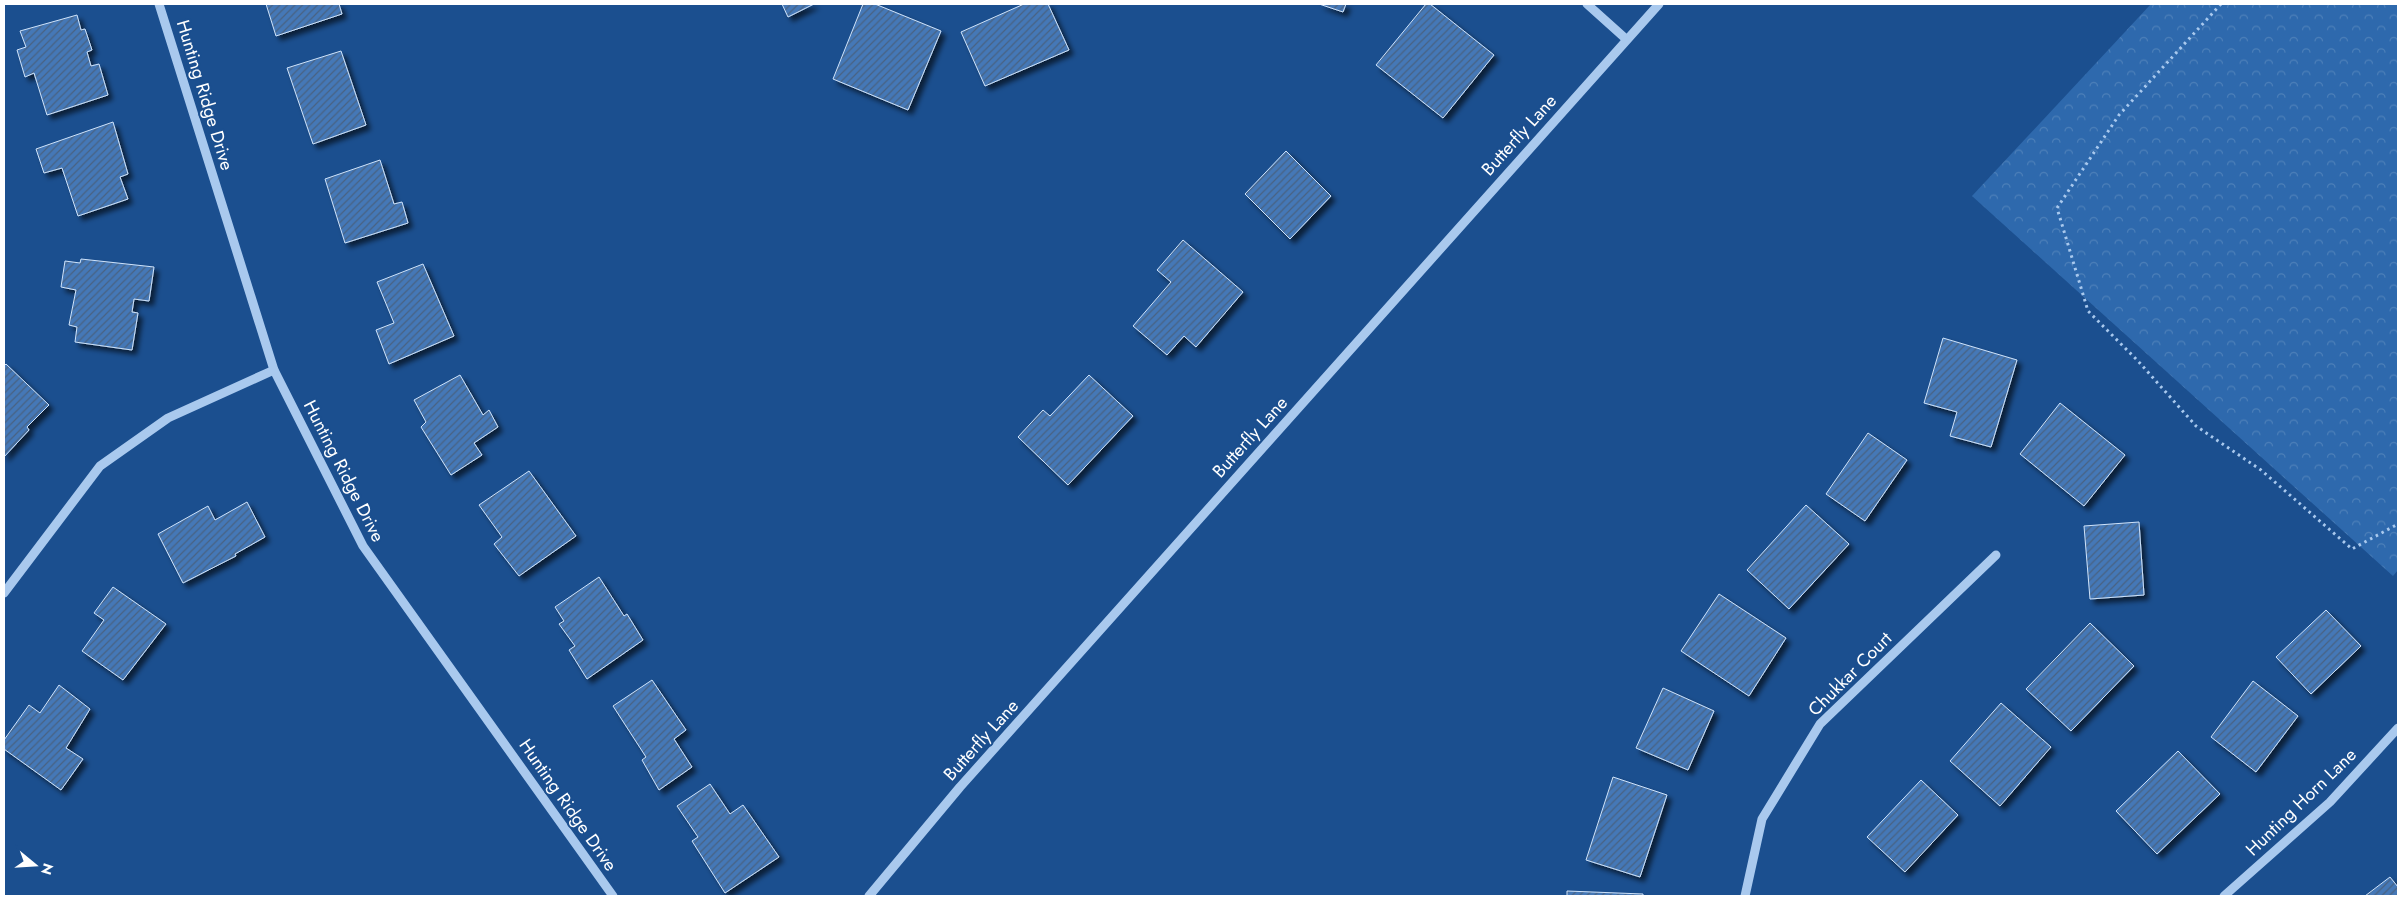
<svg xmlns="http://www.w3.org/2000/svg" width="2402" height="900" viewBox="0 0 2402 900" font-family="Jost,sans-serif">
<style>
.forest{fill:url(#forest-crowns)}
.building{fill:url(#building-hatch);stroke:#cfe3fa;filter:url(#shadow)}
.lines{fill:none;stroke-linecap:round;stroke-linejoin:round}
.path{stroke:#a9c9ee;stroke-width:3;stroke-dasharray:2.5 4;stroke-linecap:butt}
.minor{stroke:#a9c9ee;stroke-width:9}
.labels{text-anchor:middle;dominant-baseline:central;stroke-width:4;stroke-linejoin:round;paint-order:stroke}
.street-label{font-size:18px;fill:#fff;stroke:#1b4f8f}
</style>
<defs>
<pattern id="forest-crowns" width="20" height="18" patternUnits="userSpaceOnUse" patternTransform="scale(1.25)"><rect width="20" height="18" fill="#2e69ad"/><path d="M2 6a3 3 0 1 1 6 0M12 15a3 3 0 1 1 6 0" fill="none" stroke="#4d80b9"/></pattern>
<pattern id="building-hatch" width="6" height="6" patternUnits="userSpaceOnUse" patternTransform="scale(1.25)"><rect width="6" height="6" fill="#4478b7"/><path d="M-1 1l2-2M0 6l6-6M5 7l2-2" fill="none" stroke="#486282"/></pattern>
<filter id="shadow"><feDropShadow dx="4.5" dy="4.5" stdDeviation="2.5" flood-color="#0009"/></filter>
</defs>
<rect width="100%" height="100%" fill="#1b4f8f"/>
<!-- forest -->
<path class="forest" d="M2151,4H2398V570L2393,576L1972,196Z"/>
<!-- building -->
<g class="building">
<path d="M266,4H339L342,14L276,36Z"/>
<path d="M782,4H814L788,17Z"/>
<path d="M863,4H875L941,31L908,110L833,79Z"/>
<path d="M1024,4H1048L1069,50L985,86L961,32Z"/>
<path d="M1319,4H1346L1343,12Z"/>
<path d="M1426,4H1430L1494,55L1443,118L1376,65Z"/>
<path d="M77,15L81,30L85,29L92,50L87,52L91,66L99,64L108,95L47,115L34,73L25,77L17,50L26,47L20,31Z"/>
<path d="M341,51L366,125L313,144L287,68Z"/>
<path d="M113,122L128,174L120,177L128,199L78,216L62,168L44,173L36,149Z"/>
<path d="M1286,151L1331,196L1290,239L1245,194Z"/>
<path d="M380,160L394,204L402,202L408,223L345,243L325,179Z"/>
<path d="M1183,240L1243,292L1196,347L1184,336L1167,355L1133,326L1171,282L1157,270Z"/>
<path d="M81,259L154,267L149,301L134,299L132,312L138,313L132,350L75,342L77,327L69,325L76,290L61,287L65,261L80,263Z"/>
<path d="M423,264L454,336L389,364L376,330L394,323L377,282Z"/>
<path d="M1943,338L2017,360L1991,447L1950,436L1957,412L1924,403Z"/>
<path d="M6,364L49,405L27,427L29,430L4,457V366Z"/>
<path d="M460,375L483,415L489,410L498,427L474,443L482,455L451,475L421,427L426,422L414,400Z"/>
<path d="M1089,375L1133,416L1068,485L1018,437L1043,410L1050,416Z"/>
<path d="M2060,403L2125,455L2084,506L2020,454Z"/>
<path d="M1868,433L1907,460L1865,521L1826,494Z"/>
<path d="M529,471L576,536L519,576L494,544L502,537L479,505Z"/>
<path d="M247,502L265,537L235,554L236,556L183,583L158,534L208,506L215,520Z"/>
<path d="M1806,505L1849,544L1789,609L1747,570Z"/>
<path d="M2139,522L2144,595L2090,599L2084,526Z"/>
<path d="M599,577L624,616L627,614L643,640L587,679L569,650L575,646L559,624L564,621L555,607Z"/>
<path d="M113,587L166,624L123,680L82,651L104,620L94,613Z"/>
<path d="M1719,594L1786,638L1749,696L1681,651Z"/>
<path d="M2326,610L2361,646L2311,694L2276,657Z"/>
<path d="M2090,623L2134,666L2071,731L2026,689Z"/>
<path d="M652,680L686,730L674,739L692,767L659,790L642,760L646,757L613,706Z"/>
<path d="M2253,681L2298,716L2256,772L2211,737Z"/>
<path d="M59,685L90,709L66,748L83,759L61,790L4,749V740L29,705L40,713Z"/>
<path d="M1663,688L1714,711L1688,770L1636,748Z"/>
<path d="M2001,703L2051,747L2000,806L1950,761Z"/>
<path d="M2178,751L2220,794L2157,854L2116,811Z"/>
<path d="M1613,777L1667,795L1640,877L1586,860Z"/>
<path d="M1921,780L1958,815L1905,872L1867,837Z"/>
<path d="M710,784L730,814L743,805L779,857L725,893L692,841L698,837L677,806Z"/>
<path d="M2390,877L2398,887V896H2365Z"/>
<path d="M1567,891L1643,894V896H1567Z"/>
</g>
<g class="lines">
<!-- path -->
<path class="path" d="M2221,4L2119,115L2057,208L2088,311L2138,361L2196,426L2261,470L2352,549L2398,524"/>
<!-- minor -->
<g class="minor">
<path d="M159,4L274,370L363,546L613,896"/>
<path d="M1587,4L1626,39"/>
<path d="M4,593L100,466L168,418L274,370"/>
<path d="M869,896L960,787L1659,4"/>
<path d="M1745,896L1762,819L1820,724L1996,555"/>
<path d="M2224,896L2330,802L2398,728"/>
</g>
</g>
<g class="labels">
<!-- street labels -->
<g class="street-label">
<text transform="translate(205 95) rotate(73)">Hunting Ridge Drive</text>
<text transform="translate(1519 135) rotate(-48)">Butterfly Lane</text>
<text transform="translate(1250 437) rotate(-48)">Butterfly Lane</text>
<text transform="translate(344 471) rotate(63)">Hunting Ridge Drive</text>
<text transform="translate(1850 674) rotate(-45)">Chukkar Court</text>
<text transform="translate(981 740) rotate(-48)">Butterfly Lane</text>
<text transform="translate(2301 802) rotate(-44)">Hunting Horn Lane</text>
<text transform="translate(568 805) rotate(55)">Hunting Ridge Drive</text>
</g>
</g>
<!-- border -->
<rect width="2402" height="900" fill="none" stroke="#ffffff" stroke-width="10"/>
<!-- north arrow -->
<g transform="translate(35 865) rotate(108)" stroke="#1b4f8f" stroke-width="4" paint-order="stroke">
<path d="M0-4L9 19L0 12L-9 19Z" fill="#ffffff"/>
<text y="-8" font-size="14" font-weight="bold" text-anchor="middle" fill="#ffffff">N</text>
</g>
</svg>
